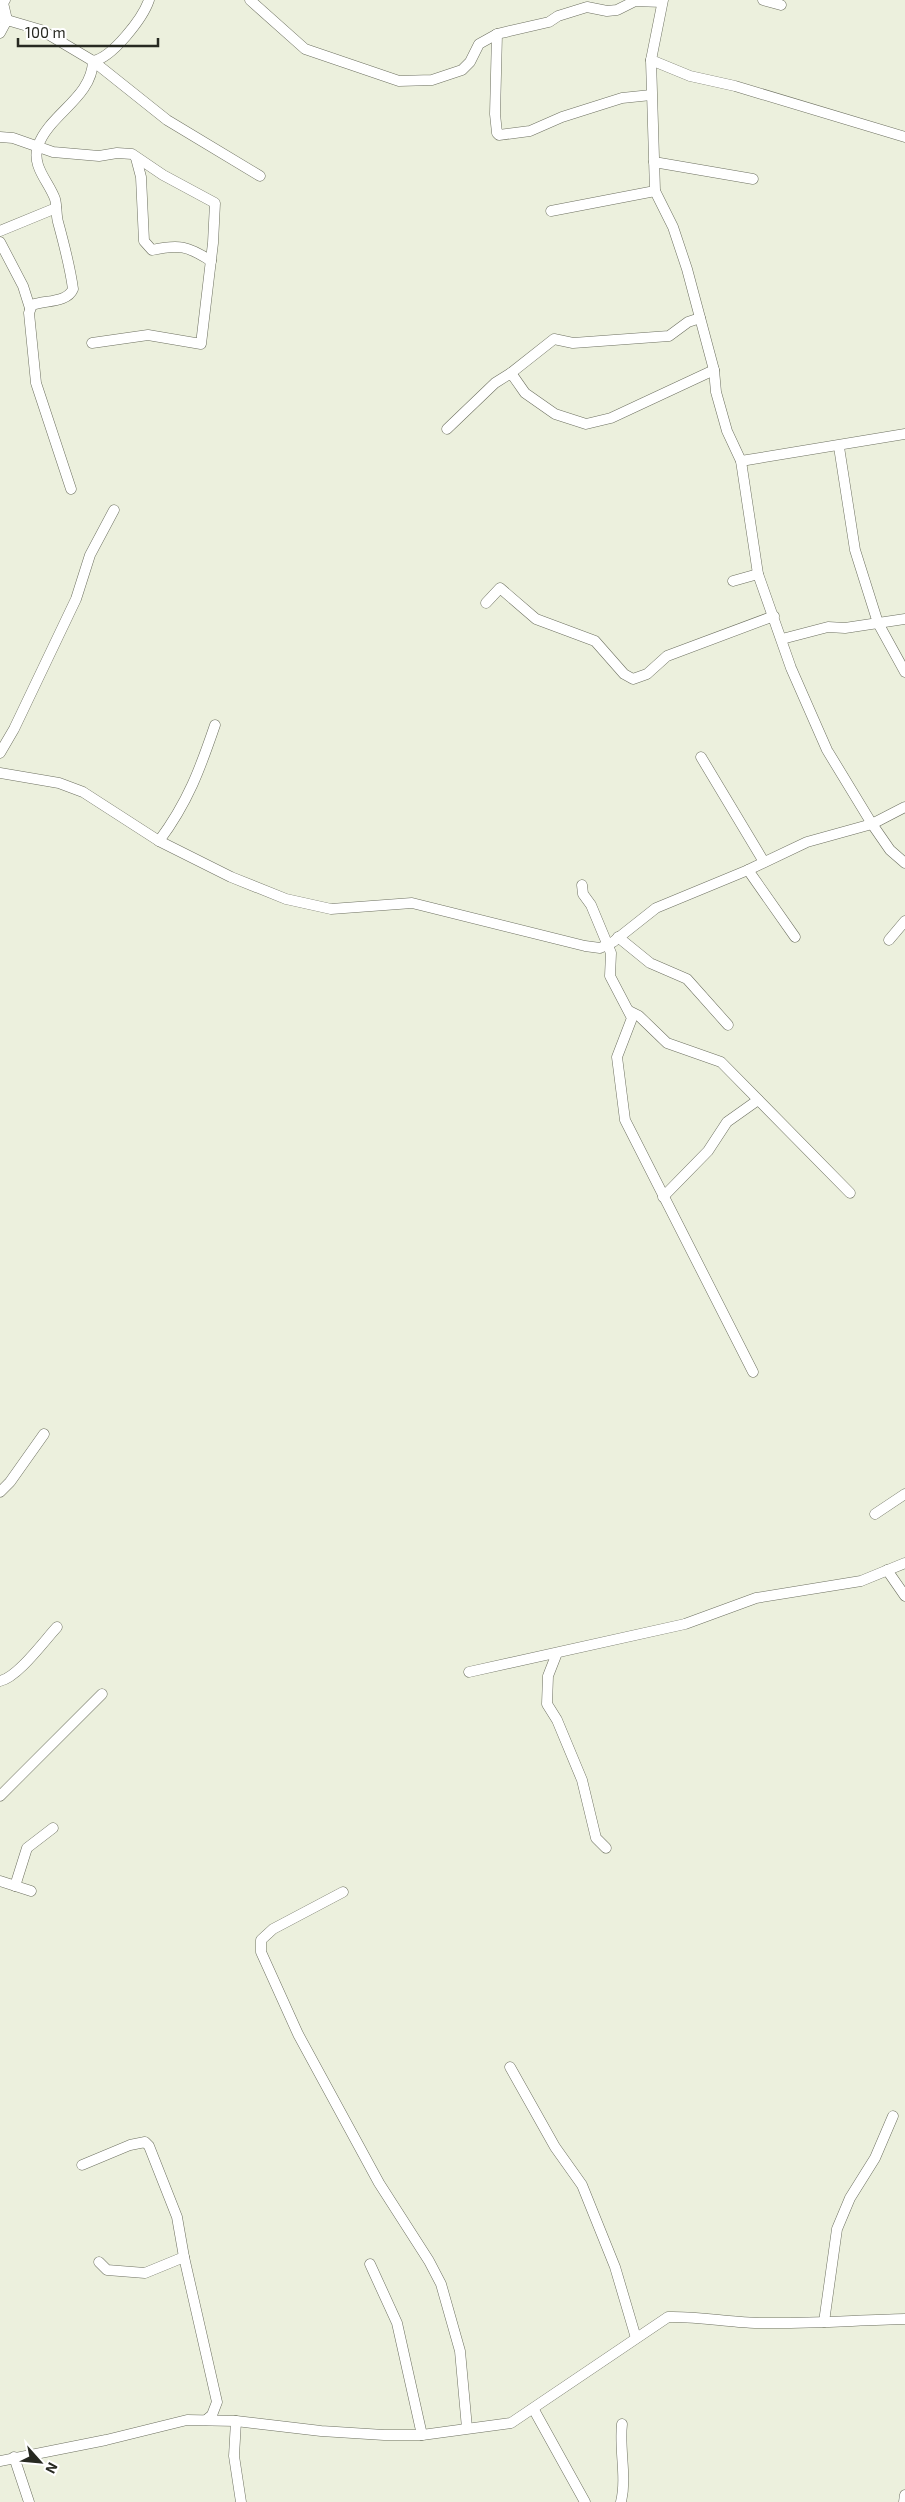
<svg xmlns="http://www.w3.org/2000/svg" width="905" height="2502" viewBox="0 0 905 2502" font-family="'Exo 2',sans-serif">
<style>
.lines{fill:none;stroke-linecap:round;stroke-linejoin:round}
.minor-casing{stroke:#6d7060;stroke-width:11}
.minor{stroke:#fff;stroke-width:10}
</style>
<rect width="100%" height="100%" fill="#ecf0dd"/>
<g class="lines">
<!-- minor casing -->
<g class="minor-casing">
<g id="minor">
<path d="M250,0L305,49L399,81L432,80L462,70L470,62L479,44L497,34"/>
<path d="M663,0L651,60L655,191L673,227L687,269L714,370L716,392L727,431L741,461L758,574L791,668L827,750L872,824L890,850L905,863"/>
<path d="M763,0L781,5"/>
<path d="M0,17L7,20L3,3L5,0"/>
<path d="M0,33L7,20L41,30L93,61L167,120L260,176"/>
<path d="M651,60L690,76L735,86L905,137"/>
<path d="M651,95L622,98L562,117L530,131L499,135L497,133L495,114L497,34L549,22L558,16L587,7L607,11L617,10L635,1L662,2"/>
<path d="M0,137L13,138L53,152L99,156L117,153L132,154L163,175L215,203L213,243L201,344L148,335L92,343"/>
<path d="M136,158L141,177L144,241L152,250C179,244 188,246 211,261"/>
<path d="M654,162L753,179"/>
<path d="M551,211L655,191"/>
<path d="M0,231L56,208"/>
<path d="M0,242L23,286L30,308"/>
<path d="M511,373L554,339L573,343L669,336L688,322L700,318"/>
<path d="M447,429L495,383L511,373L525,393L555,414L586,424L611,418L714,370"/>
<path d="M839,447L855,550L878,623L905,672"/>
<path d="M741,461L905,434"/>
<path d="M71,489L36,383L29,313L32,305C45,300 67,303 73,289C70,266 64,244 58,222C56,215 57,206 55,199C49,182 31,166 38,146C49,114 92,98 93,61C112,58 143,18 149,0"/>
<path d="M733,581L758,574"/>
<path d="M486,603L500,588L536,619L595,641L624,674L633,679L647,674L667,656L774,616"/>
<path d="M782,639L828,627L845,628L905,619"/>
<path d="M0,753L14,729L76,599L90,555L114,510"/>
<path d="M701,757L764,862"/>
<path d="M0,773L59,783L83,792L159,841L231,877L286,899L331,909L412,903L585,946L600,948L613,942L656,908L748,870L807,842L872,824L905,807"/>
<path d="M159,841C188,802 200,769 215,725"/>
<path d="M748,870L795,937"/>
<path d="M582,885L583,894L591,905L611,953L610,976L632,1018L617,1057L625,1120L753,1372"/>
<path d="M618,937L650,963L687,979L728,1025"/>
<path d="M889,940L905,921"/>
<path d="M629,1011L639,1016L667,1043L721,1062L850,1193"/>
<path d="M663,1197L708,1151L727,1122L758,1100"/>
<path d="M0,1492L10,1482L44,1434"/>
<path d="M875,1514L905,1494"/>
<path d="M887,1570L905,1596"/>
<path d="M557,1653L548,1676L547,1704L557,1720L582,1780L596,1838L606,1848"/>
<path d="M469,1672L685,1624L756,1598L861,1581L905,1563"/>
<path d="M0,1681C18,1677 44,1641 57,1627"/>
<path d="M0,1796L102,1694"/>
<path d="M0,1881L31,1891"/>
<path d="M15,1886L27,1848L53,1828"/>
<path d="M343,1892L273,1929L261,1940V1952L298,2034L379,2183L429,2261L441,2284L460,2351L467,2428"/>
<path d="M510,2067L555,2147L582,2185L615,2267L636,2338"/>
<path d="M82,2165L130,2145L145,2142L149,2146L177,2217L184,2257"/>
<path d="M99,2262L107,2270L145,2273L184,2257L217,2402L212,2415L206,2420"/>
<path d="M370,2264L397,2323L422,2435"/>
<path d="M824,2322L837,2229L850,2198L875,2158L893,2116"/>
<path d="M534,2410L585,2502"/>
<path d="M236,2421L234,2456L241,2502"/>
<path d="M14,2457L29,2502"/>
<path d="M0,2461L106,2440L187,2420L236,2421L321,2431L384,2435H422L511,2423L668,2317C700,2316 731,2323 763,2323C810,2324 858,2320 905,2319"/>
<path d="M621,2502C627,2477 619,2449 622,2424"/>
<path d="M904,2502L905,2495"/>
</g>
</g>
<!-- minor -->
<use href="#minor" class="minor"/>
</g>
<!-- north arrow -->
<g transform="translate(40 2462) rotate(117)" stroke="#ffffff" stroke-width="4" paint-order="stroke">
<path d="M0-4L9 19L0 12L-9 19Z" fill="#272921"/>
<text y="-8" font-size="14" font-weight="bold" text-anchor="middle" fill="#272921">N</text>
</g>
<!-- scale -->
<path d="M18 38v8h140v-8" fill="none" stroke="#272921" stroke-width="2.5"/>
<text x="25" y="38" font-size="15" fill="#272921" stroke="#ffffff" stroke-width="4" paint-order="stroke">100 m</text>
</svg>
